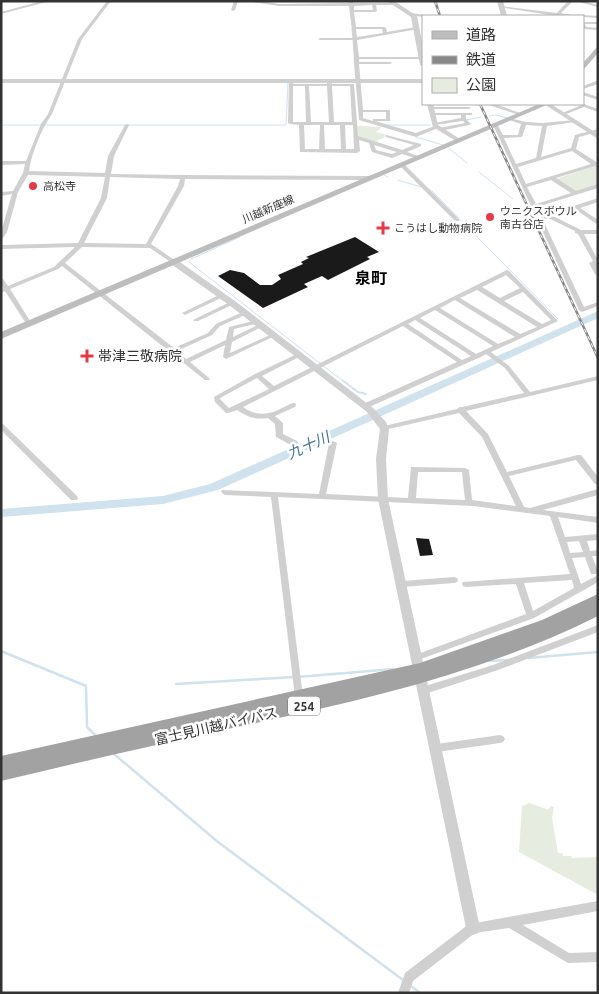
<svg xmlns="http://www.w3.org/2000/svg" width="599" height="994" viewBox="0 0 599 994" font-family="Ubuntu,'Noto Sans JP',sans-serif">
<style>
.green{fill:#e6ecdf}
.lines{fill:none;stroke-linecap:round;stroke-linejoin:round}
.stream-far2{stroke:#cfe2ee;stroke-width:1}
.stream-far1{stroke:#cfe2ee;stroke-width:2}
.stream{stroke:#cfe2ee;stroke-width:2.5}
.river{fill:#cfe2ee;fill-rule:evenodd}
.building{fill:#1a1a1a}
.minor{fill:#d0d0d0;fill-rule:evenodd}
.tertiary{fill:#d0d0d0;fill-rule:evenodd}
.secondary{fill:#bdbdbd;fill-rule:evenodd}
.trunk{fill:#a2a2a2;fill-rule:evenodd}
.rail-casing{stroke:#888;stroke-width:2.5}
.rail{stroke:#fff;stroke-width:1;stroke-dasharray:4;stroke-linecap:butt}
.poi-dot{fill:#e63946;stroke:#fff;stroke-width:2}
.labels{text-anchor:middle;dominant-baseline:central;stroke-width:5;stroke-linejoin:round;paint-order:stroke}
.far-poi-label{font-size:11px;fill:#333;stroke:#fff;text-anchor:start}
.far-street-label{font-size:11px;fill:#333;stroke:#fff}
.shield{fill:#fff;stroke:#707070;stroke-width:1}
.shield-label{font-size:12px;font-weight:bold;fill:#333}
.poi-label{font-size:14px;fill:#333;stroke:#fff;text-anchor:start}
.street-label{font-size:14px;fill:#333;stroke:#fff}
.water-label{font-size:15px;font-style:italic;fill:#3f7597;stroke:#fff}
.quarter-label{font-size:16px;font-weight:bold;fill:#000;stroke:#fff}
</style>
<rect width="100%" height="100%" fill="#fff"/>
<!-- green -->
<g class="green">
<path d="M357,126L382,127L376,132L387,135L376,142L357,136Z"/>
<path d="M594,166L598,167V185L576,192L556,179Z"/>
<path d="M530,803L548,810L551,806L554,807L552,818L558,853H562L563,856H571L572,858L598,857V895L519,852L522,806Z"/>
</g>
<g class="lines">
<!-- stream-far2 -->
<g class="stream-far2">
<path d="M352,29L354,52"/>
<path d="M489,116L496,115L507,118"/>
<path d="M466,120L481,117"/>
<path d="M439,124L447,123"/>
<path d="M1,125H286L288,83"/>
<path d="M388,125H430"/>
<path d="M416,137L443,145"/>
<path d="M450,149L467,163"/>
<path d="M479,172L513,199"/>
<path d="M384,175L388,177"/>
<path d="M398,180L421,187"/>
<path d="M430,189L558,319"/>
<path d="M534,211L541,214"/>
<path d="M240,237L191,259L189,262L343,381"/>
</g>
<!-- stream-far1 -->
<path class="stream-far1" d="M342,380L358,392L366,394"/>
<!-- stream -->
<g class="stream">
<path d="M1,651L86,686L87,727L96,736"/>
<path d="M528,658L598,652"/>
<path d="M488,661L508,660"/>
<path d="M298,677L393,669"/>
<path d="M176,684L294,677"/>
<path d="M114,754L218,842L403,980"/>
<path d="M411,986L420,993"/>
</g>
<!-- river -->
<path class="river" d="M598,311V318L218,490L163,504L1,517V509L163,496L210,484Z"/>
</g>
<!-- building -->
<g class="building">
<path d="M355,237L379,252L367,257L370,259L328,280L322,276L304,284L308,287L263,308L218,276L230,270L244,273L260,285H272L281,279L278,275L303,264L301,262L309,258L306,257Z"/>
<path d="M416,538L429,539L433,555L420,556Z"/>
</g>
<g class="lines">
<!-- minor -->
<g class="minor">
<path d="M42,1H50L1,14V12Z"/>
<path d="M107,1H111L82,39L52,114C41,130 32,152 29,171L105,173L108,156L125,125L127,124L129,125L114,156L111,174L183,175L369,176L372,178L369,180L185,179L184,186L151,244L176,261V263H172L150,248L82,247L65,263L174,348L208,333L216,324L243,312H247V314L220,326L212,335L177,351L186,359L226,340L229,327L257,320L260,322L259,323L234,329L233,337L260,324H264L265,325L232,342L230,353L272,334L274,333L277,335L228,358L226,359L223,357L225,345L190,362L209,378L210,379L209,380H205L62,266L58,269L10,289L32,324L31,325H27L5,291L1,293V289L3,288L1,285V278L3,279L8,286L54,267L75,247L1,249V245L78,243L101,198L105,177L28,175L18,192L7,232L3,238L1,239V232L12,194L1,196V192L13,191L23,173L25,164L1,165V161H26L41,124L48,114L78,39ZM110,177L180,179L178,186L146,244L84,243L107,198Z"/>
<path d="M234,1H238L235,10L233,11L231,10Z"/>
<path d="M246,1H260L279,4L349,3V1H353V3H397V5H376L377,11L375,12H354L356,27H384L386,28L387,32L416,27H418V29L357,40L359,57H422L423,59H359V62H390L392,63L390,64H359L363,110H390V121H375L416,133L437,125L439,126V128L465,123L463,121L432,125V124L434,123L461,118V115H430V114L432,113H472V115H466V119L471,124L469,125L440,131L438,130V128L416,137L359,120L354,63L353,40H320L318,39L320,38H353L349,6H279ZM372,5L373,10H354V6ZM356,29H382L383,33L357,37ZM363,112H386V119H373V121L363,118Z"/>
<path d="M568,1H573L561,13L572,15L574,16H557L499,7L501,6L557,13Z"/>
<path d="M575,1H583L598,5V7Z"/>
<path d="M412,13L425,15V16L423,17L410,15V14Z"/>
<path d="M583,15L598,16V18L583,17L581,16Z"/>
<path d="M583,22H598V24H585L586,27L598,28V30L583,29Z"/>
<path d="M289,80H293V84H327V81L329,80L331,81L332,84H354L358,136L402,150L414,145L386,137V135L421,144V146L407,152L421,157L418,159L402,154L392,158L372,152L369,143L359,140L360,151L357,153L300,152L299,125L290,124L288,123ZM293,86H305L306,122H293ZM309,86H327L329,122H311ZM332,86H350L352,122H334ZM304,125H320L319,149H305ZM324,125H340L341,149H325ZM345,125H353L354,149H346ZM374,145L397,152L392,154L376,150Z"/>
<path d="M596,81H598V84L583,89V86Z"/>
<path d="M583,92L598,97V100L583,95Z"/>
<path d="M489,104H495L523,114L519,115L489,105Z"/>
<path d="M584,104L598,109V112L584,107L564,115L560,114Z"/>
<path d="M429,107H469L471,108L469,109H431L429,108Z"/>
<path d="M509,118L526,122L542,123L575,120V122L547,126L541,157L571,148L575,135L598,129V132L579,137L576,149L598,163V168L595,166L556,178L576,191L598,184V188L537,207L538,209L549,214L598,198V202L580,208L598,220V225L575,209L553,216L581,230H598V234H584L598,260V276L595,274L589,263L593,261L578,234L575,233V231L548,218L543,220L584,307L598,302V306L582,312L579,310L537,219L544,216L533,210L493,125L497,124L503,135H518L521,124L509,120ZM526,125L542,126L536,158L516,164L504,138L522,137ZM572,151L591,164L526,184L518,167ZM551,180L571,193L536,204L527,187Z"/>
<path d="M399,163H403L459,219V221H455L399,165Z"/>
<path d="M507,270L509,271L558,321L491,352L509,366L530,392L598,376V380L466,411L488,434L507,472L578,455H581L598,477V484H595L576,460L509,476L524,507L530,508L598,489V495L543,510L598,517V523L558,517L565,537L598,534V540L587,541L590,551L598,550V556H592L598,571L597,574H591L585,557L572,558L581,584L598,575V582L534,618L418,660L415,659L414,657L415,655L526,614L516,584L466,587L463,586L462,584L463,582L570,574L550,516L473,506L278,497L303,697L302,700L299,701L296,700L295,697L271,497L225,495L221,492L222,490L319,494L329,443L333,441L337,443L326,494L408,498L411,467L465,468L469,470L472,500L516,506L482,437L459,413L384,430L380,428L384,426L457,409L460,407H462L524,393L505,368L486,354L479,358L476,359L367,408H363L362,406L363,404L457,362L403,326L243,407C257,417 270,415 284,407C289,405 291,403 295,403L296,405L295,407L275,416L283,423V434L297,441L298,443L297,445H291L276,437L275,424L268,418C256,420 247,417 237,410L228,413H226L215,402L214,397L255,374L297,354H301L302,355L301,356L262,376L274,386ZM506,275L520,288L500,298L482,287ZM477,290L537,327L520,334L460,298ZM523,292L551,320L542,324L504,301ZM455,300L515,337L498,344L440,308ZM435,310L493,346L476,354L420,318ZM415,320L471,356L462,360L408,324ZM257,378L269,389L229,408L220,399V398ZM418,472H462L465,500L416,498ZM579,541L583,552L570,553L567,542ZM572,580L574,588L533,611L524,583Z"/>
<path d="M221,294L224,296L223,297L187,314L185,315L182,313Z"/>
<path d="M232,301L234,302V304L198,321H194L193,320Z"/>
<path d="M1,424H3L77,496L78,498L77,500H71L1,430Z"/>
<path d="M454,577L457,578L458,580L457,582L454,583L402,587L399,586L398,584L399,582L402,581Z"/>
<path d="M598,625V632L498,670L425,694L422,693L421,690L422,687L493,665Z"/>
<path d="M500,735L503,736L505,739L503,742L500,743L437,752L434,751L432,748L434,745L437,744Z"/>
<path d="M598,901V911L523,925L569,953L598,952V962L568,963L509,928L475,933L413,981L409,993H398L405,973L469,924Z"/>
</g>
<!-- tertiary -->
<g class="tertiary">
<path d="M387,1H394L417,16L423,47V67L420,65L411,17Z"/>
<path d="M497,1H503L507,16H501Z"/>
<rect x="1" y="79" width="422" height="4"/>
<path d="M427,104H433L438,125L460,139V141H456L433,127Z"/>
<path d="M544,104H551L598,134V139Z"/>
<path d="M171,260H177L235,301L373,408L386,422L389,429L386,459L388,499L480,928L478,933L473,935L468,933L466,928L378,499L376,459L380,429L367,412L229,305L171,264Z"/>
</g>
<!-- secondary -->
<g class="secondary">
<path d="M598,46V53L585,68L583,69V63Z"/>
<path d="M539,104H549L1,339V332Z"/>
</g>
<!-- trunk -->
<path class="trunk" d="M598,594V616C484,673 361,701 237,727C159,744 80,762 1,781V756L420,663L542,620Z"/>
<!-- rail casing -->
<g class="rail-casing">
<g id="rail">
<path d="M435,1L440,16"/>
<path d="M480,104L598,358"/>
</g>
</g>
<!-- rail -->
<use href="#rail" class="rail"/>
</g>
<!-- markers -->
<g class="poi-dot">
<circle cx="33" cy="186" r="5"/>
<circle cx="490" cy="217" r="5"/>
<path d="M380.5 220.5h5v5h5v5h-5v5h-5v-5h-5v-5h5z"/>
<path d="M84.5 348.5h5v5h5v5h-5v5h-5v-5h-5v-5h5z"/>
</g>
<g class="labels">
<!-- far-poi labels -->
<g class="far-poi-label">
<text x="43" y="186">高松寺</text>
<text x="500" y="211">ウニクスボウル<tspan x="500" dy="13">南古谷店</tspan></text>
<text x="394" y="228">こうはし動物病院</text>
</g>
<!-- far-street labels -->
<g class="far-street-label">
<text transform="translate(268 209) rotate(-23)">川越新座線</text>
</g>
<!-- shield labels -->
<rect class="shield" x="288" y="696.5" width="32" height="19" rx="4"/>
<g class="shield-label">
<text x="304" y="706">254</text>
</g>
<!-- poi labels -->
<g class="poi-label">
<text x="98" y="356">帯津三敬病院</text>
</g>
<!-- street labels -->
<g class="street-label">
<text transform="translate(216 726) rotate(-13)">富士見川越バイパス</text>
</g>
<!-- water labels -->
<g class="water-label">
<text transform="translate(308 445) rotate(-24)">九十川</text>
</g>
<!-- quarter labels -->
<g class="quarter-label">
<text x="371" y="278">泉町</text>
</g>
</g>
<!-- border -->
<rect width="599" height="994" fill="none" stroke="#333333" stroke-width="5"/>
<!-- legend -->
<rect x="422" y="15" width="162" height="90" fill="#ffffff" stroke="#adadad"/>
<rect x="432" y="31" width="25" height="8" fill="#bdbdbd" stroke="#adadad"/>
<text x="466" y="40" font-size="15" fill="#333333">道路</text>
<rect x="432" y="56" width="25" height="8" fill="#888888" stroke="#adadad"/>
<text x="466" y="65" font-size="15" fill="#333333">鉄道</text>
<rect x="432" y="78" width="25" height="15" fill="#e6ecdf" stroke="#adadad"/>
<text x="466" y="90" font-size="15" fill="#333333">公園</text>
</svg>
